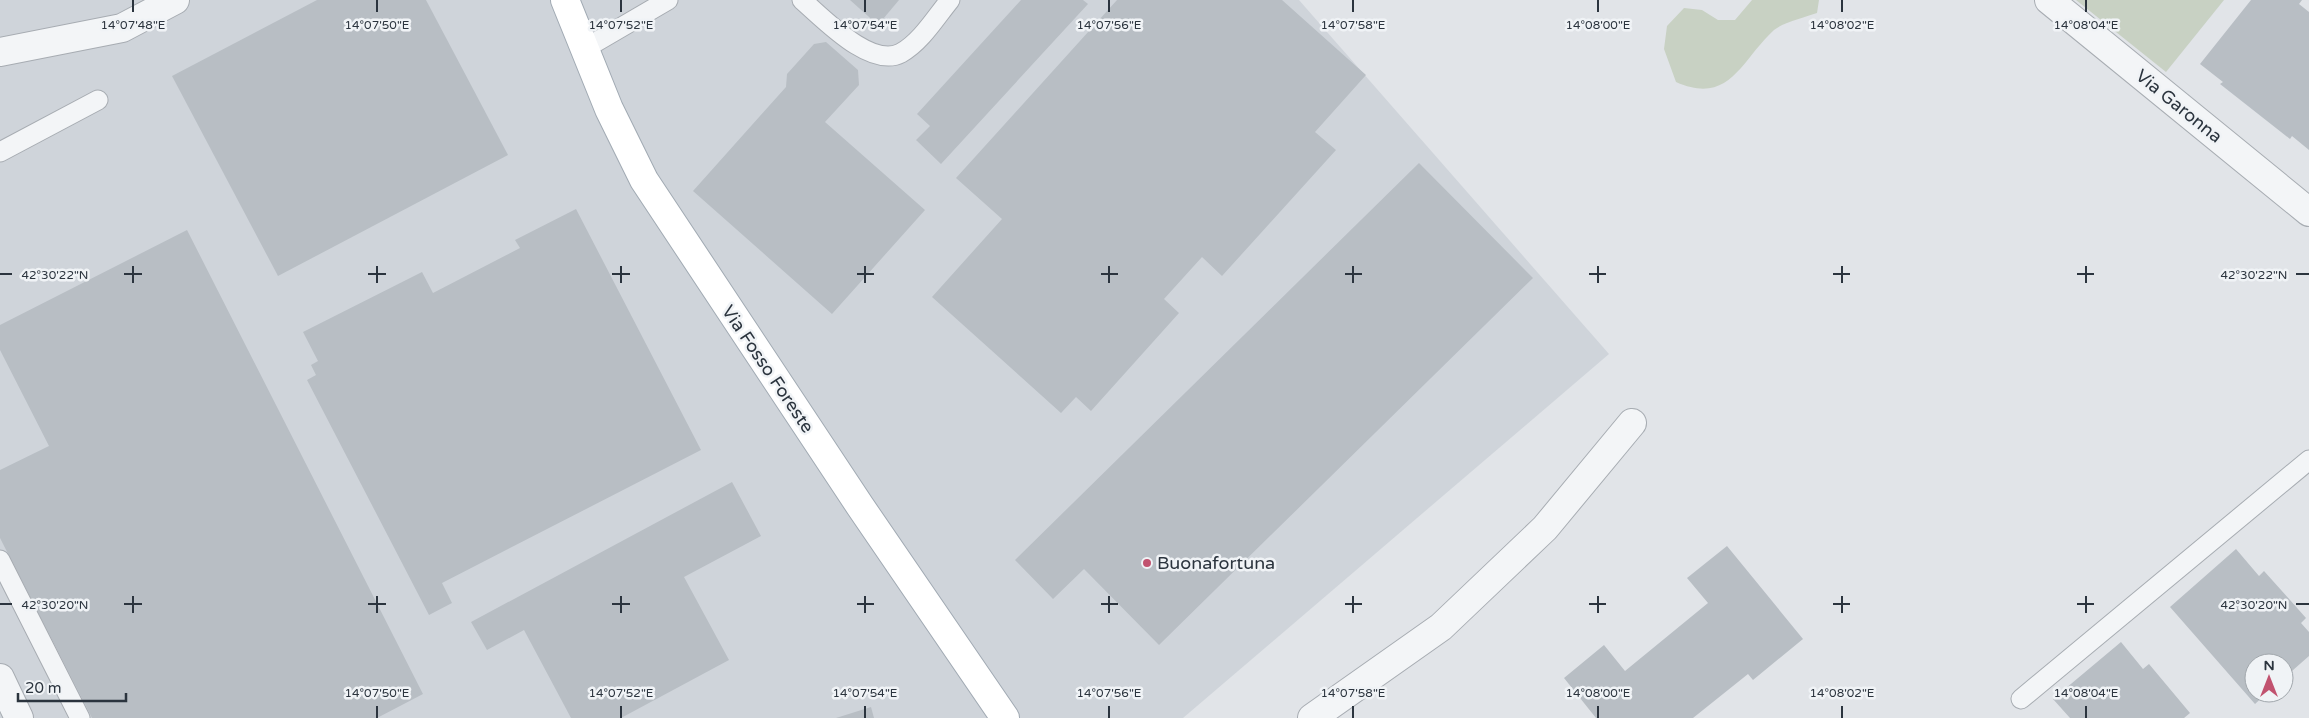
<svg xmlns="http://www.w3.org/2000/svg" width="2309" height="718" viewBox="0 0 2309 718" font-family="'Varela Round',sans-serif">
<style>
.built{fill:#cfd4da}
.green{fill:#c8d1c3}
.building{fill:#b8bec4}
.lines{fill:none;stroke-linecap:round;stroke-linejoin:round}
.service-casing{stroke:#a7acb2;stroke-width:21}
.minor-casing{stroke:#a7acb2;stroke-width:30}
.primary-casing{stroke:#a1aab3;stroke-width:30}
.service{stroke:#f3f5f7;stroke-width:19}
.minor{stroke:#f3f5f7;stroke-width:28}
.primary{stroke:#fff;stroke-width:28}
.ticks{fill:none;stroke:#2b343e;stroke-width:2}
.poi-dot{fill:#c1526f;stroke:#f0f3f6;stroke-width:2}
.labels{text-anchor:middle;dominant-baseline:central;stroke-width:5;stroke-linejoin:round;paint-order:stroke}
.street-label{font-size:18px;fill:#2b343e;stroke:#f0f3f6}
.poi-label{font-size:18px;fill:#2b343e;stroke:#f0f3f6;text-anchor:start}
.ticks-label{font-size:12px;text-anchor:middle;fill:#2b343e;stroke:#f0f3f6;stroke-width:5;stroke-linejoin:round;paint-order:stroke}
</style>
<rect width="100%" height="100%" fill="#e1e4e8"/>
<!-- built -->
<path class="built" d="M0,0H1299L1609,354L1183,718H0Z"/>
<!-- green -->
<g class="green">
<path d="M1752,0H1819L1817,13C1806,17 1782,23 1774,30C1741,60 1730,106 1676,82L1664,49L1667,26L1684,8L1702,10L1718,20H1735Z"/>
<path d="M2076,0H2224L2166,72Z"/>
</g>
<!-- building -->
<g class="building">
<path d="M317,0H426L508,155L278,276L172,76Z"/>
<path d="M850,0H899L878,25Z"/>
<path d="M1021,0H1083L1088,4L941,164L916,140L930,126L917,114Z"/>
<path d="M1117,0H1282L1366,75L1315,132L1336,150L1222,276L1202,257L1164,299L1179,313L1091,411L1076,397L1061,413L932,297L1002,219L956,178Z"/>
<path d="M2251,0H2302L2299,4L2309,12V150L2292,136L2290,139L2220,84L2223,82L2200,64Z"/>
<path d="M826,42L858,70L859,85L825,122L925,210L832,314L693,191L786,87L787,74L814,44Z"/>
<path d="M1419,163L1533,278L1159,645L1084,569L1053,599L1015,560Z"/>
<path d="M576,209L701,450L442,583L452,603L429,615L307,380L316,375L311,365L318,361L303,332L422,272L433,293L520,248L515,240Z"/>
<path d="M187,230L423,694L377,718H92L0,538V470L49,446L0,350V325Z"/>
<path d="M732,482L761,536L684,577L729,660L621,718H571L524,630L487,650L471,622Z"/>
<path d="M1727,546L1803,639L1753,680L1748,674L1693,718H1596L1564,678L1604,645L1625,671L1708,603L1687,578Z"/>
<path d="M2236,549L2259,576L2264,571L2306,618L2301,623L2309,632V656L2284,678V663H2254V693H2267L2255,704L2170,607Z"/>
<path d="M2121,642L2143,669L2149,664L2190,713L2184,718H2070L2053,699Z"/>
<path d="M871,707L874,718H836Z"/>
</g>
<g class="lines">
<!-- service casing -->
<g class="service-casing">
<g id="service">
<path d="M802,0C824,19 871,69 901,53C921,42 936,17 950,0"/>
<path d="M584,49L668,0"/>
<path d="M0,152L98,100"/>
<path d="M0,560L80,718"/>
<path d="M2021,699L2309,460"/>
</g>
</g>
<!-- minor casing -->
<g class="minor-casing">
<g id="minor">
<path d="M2049,0L2309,212"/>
<path d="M0,52L122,28L175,0"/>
<path d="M0,678L19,718"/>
<path d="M1312,718L1441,627L1545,528L1632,423"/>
</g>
</g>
<!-- primary casing -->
<g class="primary-casing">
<path id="primary" d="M565,0L609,109L644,180L860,506L1005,718"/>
</g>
<!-- service -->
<use href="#service" class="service"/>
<!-- minor -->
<use href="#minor" class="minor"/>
<!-- primary -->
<use href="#primary" class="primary"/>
</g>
<!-- ticks -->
<path class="ticks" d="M133,0V12M377,0V12M621,0V12M865,0V12M1109,0V12M1353,0V12M1598,0V12M1842,0V12M2086,0V12M133,266V283M377,266V283M621,266V283M865,266V283M1109,266V283M1353,266V283M1598,266V283M1842,266V283M2086,266V283M0,274H12M124,274H142M368,274H386M612,274H630M857,274H874M1101,274H1118M1345,274H1362M1589,274H1606M1833,274H1850M2077,274H2094M2296,274H2309M133,596V613M377,596V613M621,596V613M865,596V613M1109,596V613M1353,596V613M1598,596V613M1842,596V613M2086,596V613M0,604H12M124,604H142M368,604H386M612,604H630M857,604H874M1101,604H1118M1345,604H1362M1589,604H1606M1833,604H1850M2077,604H2094M2296,604H2309M377,706V718M621,706V718M865,706V718M1109,706V718M1353,706V718M1598,706V718M1842,706V718M2086,706V718"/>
<!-- markers -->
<circle class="poi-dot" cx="1147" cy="563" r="5"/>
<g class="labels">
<!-- street labels -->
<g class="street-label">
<text transform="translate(2179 106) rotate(39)">Via Garonna</text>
<text transform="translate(768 369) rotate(56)">Via Fosso Foreste</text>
</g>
<!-- poi labels -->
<g class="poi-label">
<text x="1157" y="563">Buonafortuna</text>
</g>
</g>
<g class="ticks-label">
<text x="133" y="29">14°07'48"E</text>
<text x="377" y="29">14°07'50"E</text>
<text x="621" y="29">14°07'52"E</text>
<text x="865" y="29">14°07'54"E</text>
<text x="1109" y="29">14°07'56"E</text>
<text x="1353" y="29">14°07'58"E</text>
<text x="1598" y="29">14°08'00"E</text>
<text x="1842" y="29">14°08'02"E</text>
<text x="2086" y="29">14°08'04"E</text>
<text x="55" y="279">42°30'22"N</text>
<text x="2254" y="279">42°30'22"N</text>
<text x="55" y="609">42°30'20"N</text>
<text x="2254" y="609">42°30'20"N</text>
<text x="377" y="697">14°07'50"E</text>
<text x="621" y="697">14°07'52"E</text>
<text x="865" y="697">14°07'54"E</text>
<text x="1109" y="697">14°07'56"E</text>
<text x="1353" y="697">14°07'58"E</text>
<text x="1598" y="697">14°08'00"E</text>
<text x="1842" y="697">14°08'02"E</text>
<text x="2086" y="697">14°08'04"E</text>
</g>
<!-- north arrow -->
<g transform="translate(2269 678)"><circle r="24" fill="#f0f3f6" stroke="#a1a7ac"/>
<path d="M0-4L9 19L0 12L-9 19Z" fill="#c1526f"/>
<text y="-8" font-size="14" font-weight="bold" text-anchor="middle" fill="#2b343e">N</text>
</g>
<!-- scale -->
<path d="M18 693v8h108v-8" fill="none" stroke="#2b343e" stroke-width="2.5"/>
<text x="25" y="693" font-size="15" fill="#2b343e" stroke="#f0f3f6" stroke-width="4" paint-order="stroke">20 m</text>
</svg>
